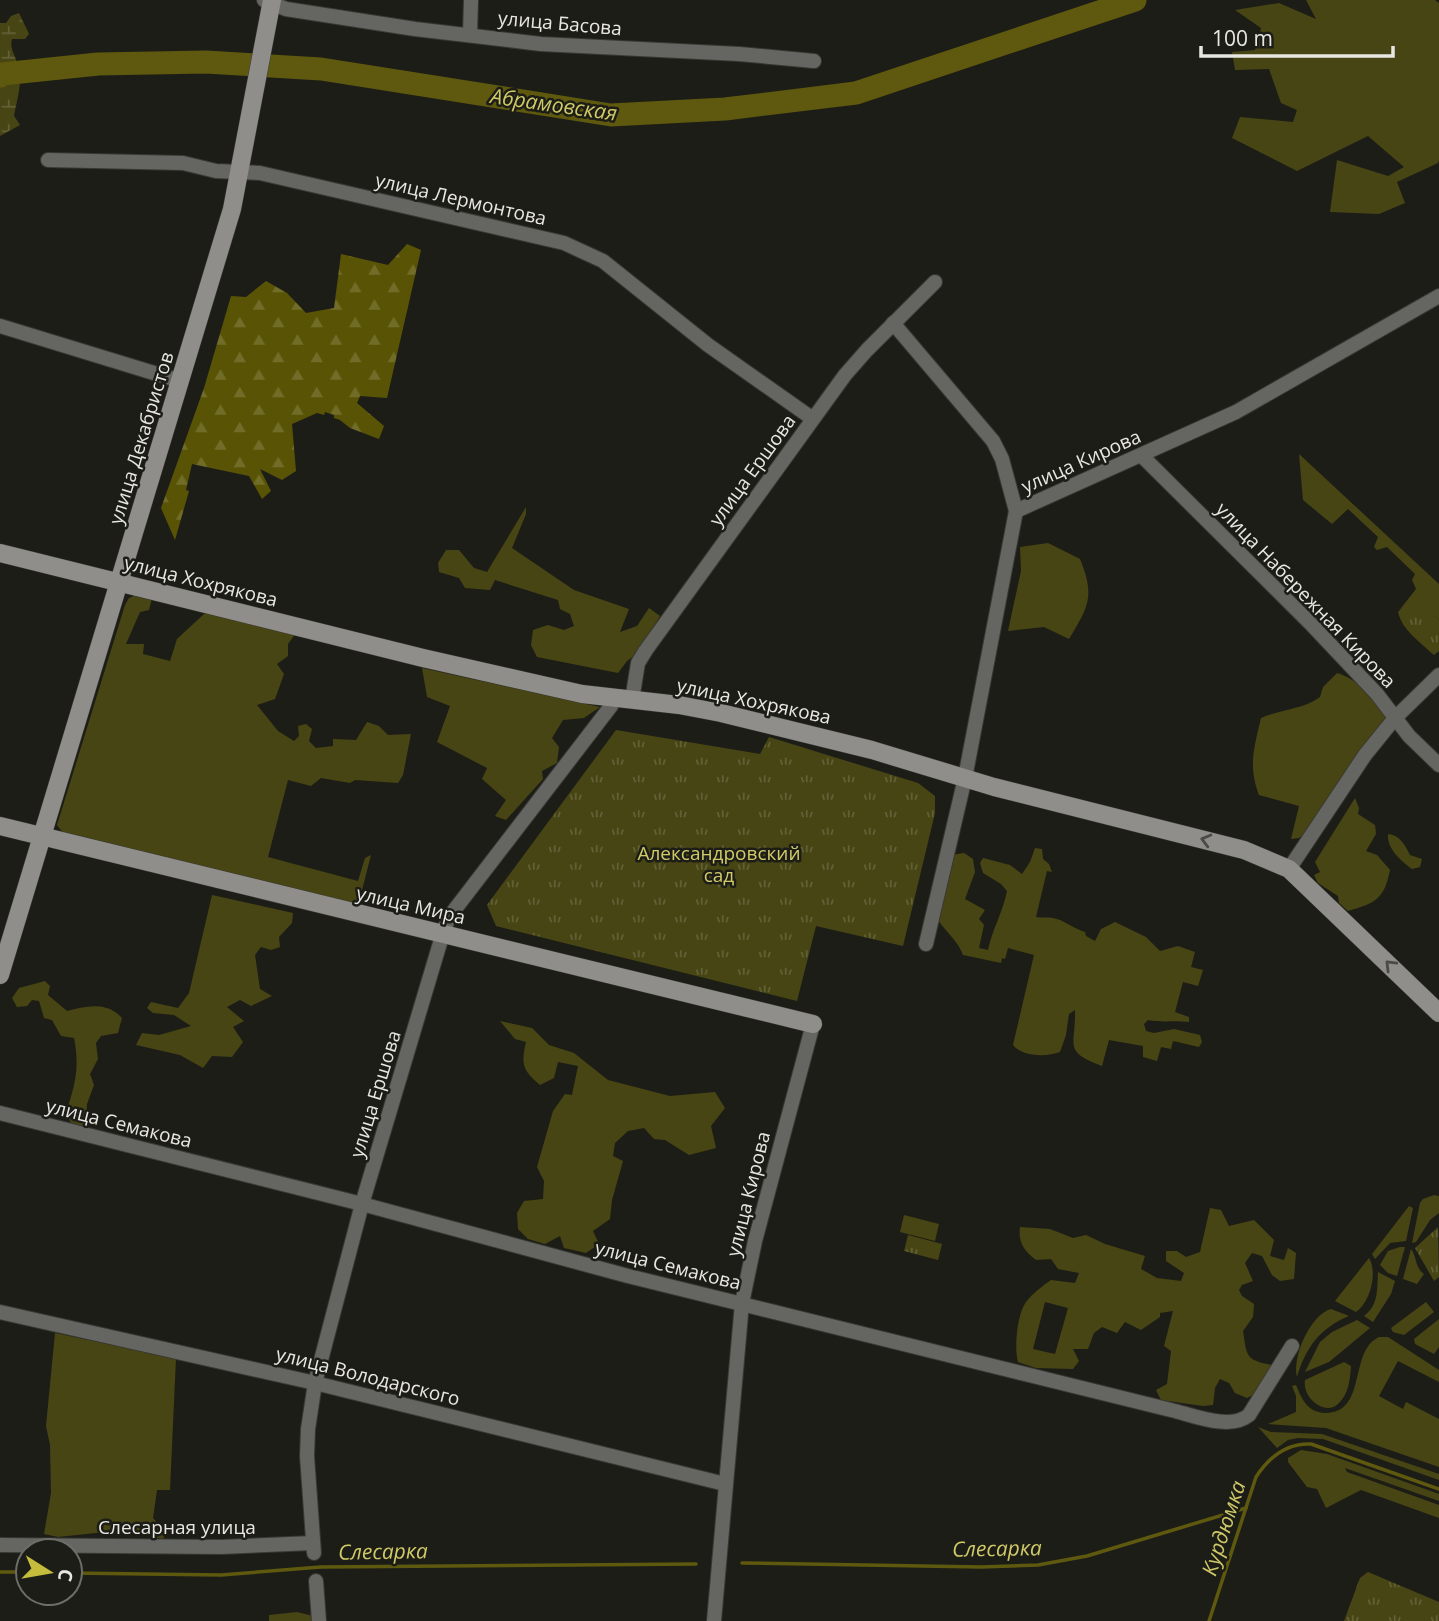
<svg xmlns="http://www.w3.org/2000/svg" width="1439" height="1621" viewBox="0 0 1439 1621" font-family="'Open Sans',sans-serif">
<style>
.green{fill:#484514;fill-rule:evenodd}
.forest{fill:url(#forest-firs)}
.wetland{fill:url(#wetland-marsh)}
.park{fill:url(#park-tufts)}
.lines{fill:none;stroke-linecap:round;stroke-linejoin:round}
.stream{stroke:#5e590e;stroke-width:3.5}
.river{stroke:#5e590e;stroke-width:23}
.street-casing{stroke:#393934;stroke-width:16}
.secondary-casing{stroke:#393934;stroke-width:19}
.street{stroke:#656562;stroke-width:14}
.secondary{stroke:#8f8e8a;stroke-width:18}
.oneway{stroke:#4b4a45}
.labels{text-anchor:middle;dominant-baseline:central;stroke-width:5;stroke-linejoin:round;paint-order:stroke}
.street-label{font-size:19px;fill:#e8e7e4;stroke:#1d1d17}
.park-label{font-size:19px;fill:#d0ca68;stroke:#1d1d17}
.water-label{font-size:21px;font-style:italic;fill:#d0c967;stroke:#1d1d17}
</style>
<defs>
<pattern id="forest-firs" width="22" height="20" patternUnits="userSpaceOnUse" patternTransform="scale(1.75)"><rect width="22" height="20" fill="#595405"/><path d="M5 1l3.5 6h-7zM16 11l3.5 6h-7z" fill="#716d29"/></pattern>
<pattern id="wetland-marsh" width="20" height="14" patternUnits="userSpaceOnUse" patternTransform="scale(1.75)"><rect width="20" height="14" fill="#484514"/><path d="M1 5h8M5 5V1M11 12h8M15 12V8" fill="none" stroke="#626036"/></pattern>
<pattern id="park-tufts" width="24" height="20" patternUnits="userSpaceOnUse" patternTransform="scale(1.75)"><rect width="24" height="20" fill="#484514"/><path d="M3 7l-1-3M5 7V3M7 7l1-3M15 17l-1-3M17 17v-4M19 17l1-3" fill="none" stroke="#626036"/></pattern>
</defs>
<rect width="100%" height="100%" fill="#1d1d17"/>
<!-- green -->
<g class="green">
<path d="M1306,0H1435L1439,3V160L1438,163L1397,182L1405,203L1379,214L1330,212L1337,160L1388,176L1404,167L1368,136L1297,171L1232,138L1240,117L1293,122L1297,110L1281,103L1269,69L1235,70L1232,52L1255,50L1261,28L1235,10L1279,3L1316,19Z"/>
<path d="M1299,454L1439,584V620L1414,598L1398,612L1416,589L1412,580L1415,574L1387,547L1377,550L1374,547L1378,537L1348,509L1332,524L1303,500Z"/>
<path d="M526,507V514L512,548L574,590L629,609L620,632L637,626L649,608L660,616L638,653L627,661L618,673L537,657L531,645L533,630L548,625L564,630L574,626L570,614L560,609L558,600L495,580L490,590L465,588L459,578L439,572L438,563L446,550H459L474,568L487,572Z"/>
<path d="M1048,543L1080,559C1095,596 1089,606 1069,639L1044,627L1008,631L1021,571L1020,547Z"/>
<path d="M136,595L152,598L149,610L140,612L126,644H144L143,654L170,661L177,639L204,614L211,613L296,633L288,644V656L277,664L284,674L275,699L257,705L278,731L294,741L299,736L298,726L306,724L312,729L309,741L316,748L333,746V739L356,740L367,722L379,726L388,735L411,734L403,775L398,783L355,780L350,783L321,778L311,786L288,780L268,857L358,881L365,858L371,855L359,902L353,907L64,834L57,825L125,605L129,598Z"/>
<path d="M422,668L600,707L584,718L563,720L552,738L559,747L557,763L542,771L543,779L506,820L495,816L506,800L482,779L487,768L437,742L450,706L427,697Z"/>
<path d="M1337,673C1358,679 1376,699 1386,717L1357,755L1306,832L1299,838L1291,839L1299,806L1259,795C1248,766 1254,748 1261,718C1281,709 1302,710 1320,697L1323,687Z"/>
<path d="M1355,798L1359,808L1358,814L1375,825L1376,834L1366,851L1377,855L1390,870C1384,900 1375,903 1348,911L1339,903L1338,896L1318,883L1314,875L1320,872L1315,862Z"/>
<path d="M1388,834C1400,835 1405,845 1410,855L1422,859L1420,867L1412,869C1401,861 1387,849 1388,834Z"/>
<path d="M1035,848L1042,849L1043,859L1049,864L1052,872L1047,871L1036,917C1042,918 1047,917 1053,918C1064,920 1074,929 1085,932L1086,936L1095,941L1101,929L1115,922L1146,937L1160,951L1178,946L1195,952L1191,967L1203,970L1198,986L1183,982L1175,1012L1189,1017V1022C1174,1020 1164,1023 1148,1020L1144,1024L1146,1031L1154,1033L1174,1029L1200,1035L1202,1042L1199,1047L1173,1041L1171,1049L1161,1047L1157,1061L1143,1057V1046L1109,1040L1102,1066C1062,1051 1076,1046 1075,1010L1069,1014L1066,1035L1060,1052C1046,1057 1023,1057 1013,1045L1034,955L1008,948L1005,959L1002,958L1001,963L963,955C958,941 946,932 938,920L951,855L964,853L973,859L975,872L965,899L985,910L979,919L984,925L979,948L988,950C992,930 1003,912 1007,891L1001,884L983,873L980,863L983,858L1010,865L1022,874L1030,862Z"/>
<path d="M212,895L293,913L292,923L279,937L280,947L271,950L261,947L255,955L260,989L272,996L251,1006L240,1000L227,1007L244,1021L233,1027L243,1042L232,1057L212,1056L203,1068L180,1055L136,1045L142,1033L159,1035L191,1026L174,1015L153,1013L147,1008L151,1002L178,1008L189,993Z"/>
<path d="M45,981L50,986L48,995L67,1011C86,1006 107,1001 122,1018L118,1033L101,1036L96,1043L98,1059L90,1074L94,1085L87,1104L86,1126L73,1127L66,1113C75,1084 80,1069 74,1038L61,1036L52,1020L44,1018L39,1001L32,1000L27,1006L17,1007L12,998L19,988Z"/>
<path d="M500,1021L532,1028L549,1045L574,1053L608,1080L670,1096L715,1092L725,1108L711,1126L716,1148L689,1155L665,1140L654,1139L644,1128L628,1131L615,1143L613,1156L623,1161L612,1200L610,1219L593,1231L599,1244L586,1253L564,1248L560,1236L545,1244L528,1239L518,1229L517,1213L524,1201L543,1199L544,1181L537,1167L553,1111L565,1094L572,1095L578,1066L558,1062L554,1078L540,1085C522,1070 521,1064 526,1042L515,1039Z"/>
<path d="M1434,1195L1439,1196V1213L1430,1220L1416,1242L1412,1243L1420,1203L1423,1199Z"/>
<path d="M1409,1206L1413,1208L1406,1241L1390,1243L1375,1259L1372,1254Z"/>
<path d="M1210,1208L1221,1210L1229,1226L1254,1220L1274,1240L1270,1256L1284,1260L1288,1248L1296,1253L1294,1279L1280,1281L1272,1275L1262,1256L1252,1253L1245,1263L1253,1281L1242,1285L1239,1290L1242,1296L1254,1304L1253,1317L1243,1331C1247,1356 1245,1360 1272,1365L1261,1391L1247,1398L1235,1393L1229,1383L1220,1379L1215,1388L1213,1405L1203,1406L1161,1400L1156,1390L1167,1384L1171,1351L1164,1346L1173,1311L1160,1313V1317L1141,1330L1125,1322L1117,1333L1102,1327L1094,1333L1088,1349H1073L1079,1361L1073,1369L1036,1368L1018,1362C1014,1348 1017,1314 1026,1302C1033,1293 1042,1286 1051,1280L1075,1283L1079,1273L1058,1269L1051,1259L1036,1260C1024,1251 1018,1242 1020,1227L1050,1229L1073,1238L1086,1235L1105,1244L1145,1256L1141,1269L1157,1278L1181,1281L1184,1273L1166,1261V1251H1177L1186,1257L1200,1252ZM1045,1302L1068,1308L1055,1354L1033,1349Z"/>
<path d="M904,1215L939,1224L935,1241L900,1232Z"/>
<path d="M1400,1247H1405L1397,1276L1388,1273L1380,1265L1388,1251Z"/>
<path d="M1411,1249C1417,1257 1415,1268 1424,1274L1417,1284L1403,1279Z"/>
<path d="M1369,1258C1378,1273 1370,1302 1356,1312L1335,1301Z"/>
<path d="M1378,1272L1395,1281L1391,1294L1373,1322L1364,1316C1379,1305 1377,1288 1378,1272Z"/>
<path d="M1426,1302L1434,1312L1404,1335L1393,1332L1391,1328Z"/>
<path d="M1331,1309L1349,1316C1320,1328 1306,1347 1297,1377C1292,1357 1310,1315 1331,1309Z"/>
<path d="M1439,1319V1347L1434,1354L1415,1344L1414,1339Z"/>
<path d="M1357,1320L1370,1328L1329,1362L1305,1372L1320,1342L1332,1332Z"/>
<path d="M55,1333L176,1358L170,1490H157L153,1518L166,1533L163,1539L124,1530L58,1537L44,1534L51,1493L50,1445L46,1426Z"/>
<path d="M1379,1337H1388L1439,1370V1382L1398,1361L1379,1396L1403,1409L1406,1402L1439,1419V1467L1326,1428L1268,1424L1296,1412V1396L1292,1386L1296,1385C1302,1399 1307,1412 1325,1413C1368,1413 1348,1351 1379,1337Z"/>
<path d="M1344,1362L1351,1366C1350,1379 1349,1394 1338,1404C1325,1416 1302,1398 1305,1380Z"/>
<path d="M1258,1427L1271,1432L1322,1434L1439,1474V1480L1323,1439L1298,1438L1288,1440L1277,1448Z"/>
<path d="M1301,1450L1327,1454L1439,1494V1501L1345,1468L1347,1472L1439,1505V1518L1361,1490L1326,1508L1317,1489L1307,1487L1288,1462V1458Z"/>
<path d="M297,1612L313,1616V1621H269V1615Z"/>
</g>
<!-- forest -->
<path class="forest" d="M407,244L421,250L387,398L360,396L357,403L384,426L379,439L350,428L340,420L334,418V415L325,412L324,415L317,413L292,424L296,471L282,480L260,469L271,491L262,499L249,476L192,464L186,490L189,491L175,540L161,508L204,388L231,296L246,297L266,281L287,293L306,313L334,308L341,254L388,265Z"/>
<!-- wetland -->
<path class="wetland" d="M19,13L29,34L25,39H12C9,49 16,56 18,66C23,84 17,98 14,116L20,125L0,136V23H6L11,16Z"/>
<!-- park -->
<g class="park">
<path d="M1414,597L1439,620V651L1434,655C1421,643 1402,630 1398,612Z"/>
<path d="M616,730L760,754L769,737L918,783L935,796V813L903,946L816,926L797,1001L496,926L487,905Z"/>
<path d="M1438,1227L1439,1277L1434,1281L1415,1248Z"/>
<path d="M908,1235L942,1244L938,1260L904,1251Z"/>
<path d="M1368,1572L1439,1602V1621H1344L1360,1578Z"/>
</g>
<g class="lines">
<!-- stream -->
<g class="stream">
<path d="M0,73L2,74"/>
<path d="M742,1563L981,1567L1038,1565L1087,1556L1246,1508"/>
<path d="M0,1572H28"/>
<path d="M70,1573L221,1575L321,1567L696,1564"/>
<path d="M1209,1621L1256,1477C1269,1457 1287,1443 1311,1444L1439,1489"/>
</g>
<!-- river -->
<path class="river" d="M0,76L2,74L98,64L206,62L321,69L611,115L725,109L856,93L1135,0"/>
<!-- street casing -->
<g class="street-casing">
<g id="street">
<path d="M264,0L286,9L415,29L541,44L739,54L814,61"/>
<path d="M470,34L471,0"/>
<path d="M48,160L183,163L216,171L260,173L564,243L603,261L708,345L813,419"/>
<path d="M893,323L993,441L1002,459L1016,511L965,778L926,944"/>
<path d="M0,326L180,381"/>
<path d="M1142,456L1310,623L1377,694L1409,736L1439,765"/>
<path d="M1016,511L1236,412L1439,296"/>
<path d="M632,700L638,663L646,650L845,375L867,350L935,282"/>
<path d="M1289,869L1365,755L1395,718L1439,675"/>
<path d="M0,1113L362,1204L628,1276L1171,1410C1193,1415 1230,1431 1249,1415L1292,1346"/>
<path d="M0,1312L315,1383L725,1484"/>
<path d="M0,1545L221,1547L313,1543"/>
<path d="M314,1553L307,1456L308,1429L315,1383L362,1204L443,933L449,917L611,706L613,699"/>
<path d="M316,1581L319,1621"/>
<path d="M714,1621L742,1303L755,1241L813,1024"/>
</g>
</g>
<!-- secondary casing -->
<g class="secondary-casing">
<g id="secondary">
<path d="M0,553L423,658L582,694L679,705L721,713L872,750L994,787L1244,850L1289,869L1439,1013"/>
<path d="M0,826L813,1024"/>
<path d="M0,975L232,209L272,0"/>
</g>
</g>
<!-- street -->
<use href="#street" class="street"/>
<!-- secondary -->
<use href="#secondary" class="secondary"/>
</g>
<!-- one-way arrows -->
<defs><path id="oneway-chevron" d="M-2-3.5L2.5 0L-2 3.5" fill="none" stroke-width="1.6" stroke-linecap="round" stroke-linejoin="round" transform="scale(1.75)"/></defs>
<g class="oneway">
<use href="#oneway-chevron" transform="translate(1206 840) rotate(-165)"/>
<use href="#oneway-chevron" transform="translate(1390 965) rotate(-135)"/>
</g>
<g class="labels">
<!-- street labels -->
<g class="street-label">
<text transform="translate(560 23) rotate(5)">улица Басова</text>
<text transform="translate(461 199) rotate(13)">улица Лермонтова</text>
<text transform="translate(141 438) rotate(-73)">улица Декабристов</text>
<text transform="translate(1081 461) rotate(-24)">улица Кирова</text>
<text transform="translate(752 470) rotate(-54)">улица Ершова</text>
<text transform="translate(201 581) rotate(14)">улица Хохрякова</text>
<text transform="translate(1306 595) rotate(46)">улица Набережная Кирова</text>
<text transform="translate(754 701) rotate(12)">улица Хохрякова</text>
<text transform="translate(411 905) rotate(13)">улица Мира</text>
<text transform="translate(375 1094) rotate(-73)">улица Ершова</text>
<text transform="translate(119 1123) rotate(14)">улица Семакова</text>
<text transform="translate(748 1194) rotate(-76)">улица Кирова</text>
<text transform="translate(668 1265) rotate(14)">улица Семакова</text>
<text transform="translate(368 1376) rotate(14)">улица Володарского</text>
<text x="177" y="1527">Слесарная улица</text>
</g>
<!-- park labels -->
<g class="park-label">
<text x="719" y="853">Александровский<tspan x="719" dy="22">сад</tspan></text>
</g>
<!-- water labels -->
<g class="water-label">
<text transform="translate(554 104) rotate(8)">Абрамовская</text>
<text transform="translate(1223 1528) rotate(-72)">Курдюмка</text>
<text transform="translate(997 1548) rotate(-1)">Слесарка</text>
<text transform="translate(383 1551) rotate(-1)">Слесарка</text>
</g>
</g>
<!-- north arrow -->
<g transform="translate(49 1572) rotate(101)"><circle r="33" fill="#1d1d17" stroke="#6e6e69" stroke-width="2"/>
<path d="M0-5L12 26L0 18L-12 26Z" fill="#c5bc3d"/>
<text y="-10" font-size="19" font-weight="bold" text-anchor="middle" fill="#e8e7e4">С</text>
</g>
<!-- scale -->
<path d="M1201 46v10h192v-10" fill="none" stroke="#e8e7e4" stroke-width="3.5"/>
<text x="1212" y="46" font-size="21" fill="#e8e7e4" stroke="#1d1d17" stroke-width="5" paint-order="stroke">100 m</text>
</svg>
